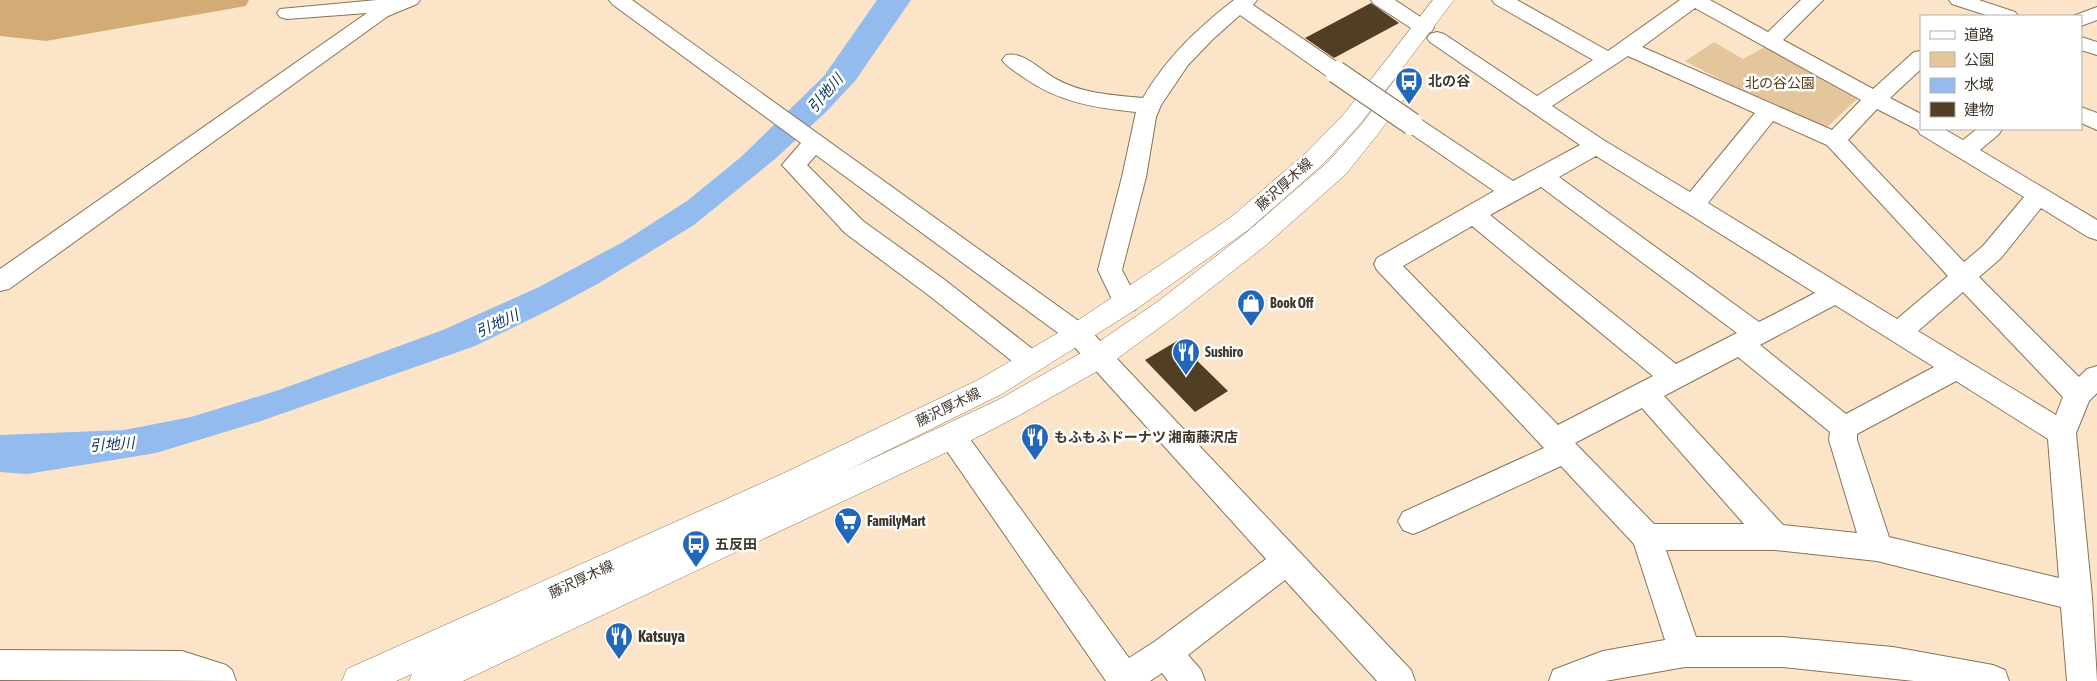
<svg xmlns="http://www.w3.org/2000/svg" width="2097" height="681" viewBox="0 0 2097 681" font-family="'Asap Condensed','Noto Sans JP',sans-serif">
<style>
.green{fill:#e4c69d}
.forest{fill:#d3ac75}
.water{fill:#93bbee}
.building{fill:#503f25}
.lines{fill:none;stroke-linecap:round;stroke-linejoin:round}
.minor-casing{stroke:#887459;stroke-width:2}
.major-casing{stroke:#887459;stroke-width:1}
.minor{fill:#fff;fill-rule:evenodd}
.major{fill:#fff;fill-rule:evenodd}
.minor-bridge-casing{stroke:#887459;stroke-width:24;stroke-linecap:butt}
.minor-bridge{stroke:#fff;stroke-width:22}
.labels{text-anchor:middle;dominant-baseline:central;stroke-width:5;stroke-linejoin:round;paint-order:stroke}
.poi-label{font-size:14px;font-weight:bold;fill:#40372b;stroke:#fff;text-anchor:start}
.park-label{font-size:14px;fill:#553a0e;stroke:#fff}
.street-label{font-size:14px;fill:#40372b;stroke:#fff}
.water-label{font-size:15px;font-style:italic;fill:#0f3664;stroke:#fff}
.near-poi-label{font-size:16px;font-weight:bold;fill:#40372b;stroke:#fff;text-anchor:start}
</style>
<rect width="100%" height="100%" fill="#fbe4c7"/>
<!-- green -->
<path class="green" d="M1714,42L1743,59L1765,47L1852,91L1858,98L1826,128L1774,108L1685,61Z"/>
<!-- forest -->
<path class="forest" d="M0,0H249L246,6L46,41L0,36Z"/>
<!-- water -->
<path class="water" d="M877,0H911L855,81L825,113L775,159L694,225L599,283L551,309L475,346L258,422L156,453L27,474L0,472V435L124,430L191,417L279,390L443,330L539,287L623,242L687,201L741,157L824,76Z"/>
<!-- building -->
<g class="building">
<path d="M1371,3L1399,23L1334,58L1305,38Z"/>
<path d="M1177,341L1228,391L1195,412L1145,360Z"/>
</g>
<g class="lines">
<!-- minor casing -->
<g class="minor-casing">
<g id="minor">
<path d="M377,0H420L417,4L388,16L9,289L0,291V269L367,13L287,19L280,17L277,13L280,9Z"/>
<path d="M609,0H632L1087,327L1411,670L1415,681H1377L1285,580L1188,655L1201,670L1205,681H1168L1162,673L1150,681H1106L942,444L938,436L942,428L952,424L962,428L1129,658L1154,642L1266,559L1069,341L816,155L807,165L863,221L945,280L1040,355L1044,362L1040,369L1031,373L1022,369L927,294L845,233L782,165L801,143L612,4Z"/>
<path d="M1234,0H1257L1253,5L1344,67L1347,72L1344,77L1336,79L1328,77L1240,15L1213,39L1188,65L1161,105L1156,117L1146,177L1122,270L1139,303L1135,310L1126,313L1117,310L1098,270L1122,177L1136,112C1095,108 1058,102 1023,77C1016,72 1007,67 1002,60L1006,55C1024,51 1041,71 1056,79C1083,94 1113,95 1143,98C1166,58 1198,28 1234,0Z"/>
<path d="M1371,0H1395L1431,24L1434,28L1431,32L1424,34L1417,32L1374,4Z"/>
<path d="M1492,0H1517L1608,51L1680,0H1710L1768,32L1801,0H1823L1783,40L1873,89L1914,52L1921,51V69L1890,98L1921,114V129H1944L1963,140L1977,129H2002L1999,134L1980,150L2097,220V240L2088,237L2041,208L2001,258L1979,277L2079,377L2087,369L2097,366V393L2089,401L2076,433L2092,597L2097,681H2067L2061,607L1877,561L1775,550H1666L1696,637H1783L1893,647L1993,665L2005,670L2009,681H1914L1783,667H1685L1605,681H1549L1553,670L1603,651L1665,640L1634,544L1561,466L1423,530L1413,534L1403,530L1398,521L1403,512L1544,448L1377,270L1374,264L1377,258L1494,191L1404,129L1401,124L1404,119L1412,117L1420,119L1513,181L1580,145L1430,42L1427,38L1430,34L1437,32L1444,34L1537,96L1593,60L1495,4ZM1695,8L1861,100L1832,130L1642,47ZM1628,56L1755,113L1690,192L1605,141L1552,106ZM1877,109L1918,130L1920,134L2024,197L1983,246L1964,262L1848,140ZM1773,121L1827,145L1948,276L1897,319L1708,203ZM1596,156L1815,293L1759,322L1559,177ZM1541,187L1737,333L1676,364L1490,215ZM1472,226L1653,376L1558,425L1403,266ZM1963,292L2063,397L2056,415L1918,331ZM1835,305L1934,367L1846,414L1760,345ZM1738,357L1830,432L1829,440L1857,533L1783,525L1664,396ZM1956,381L2048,439L2059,578L1889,537L1857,440V434ZM1642,408L1744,524H1654L1575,443Z"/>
<path d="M1949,0H1979L2015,12L2018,16H1989L1952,4Z"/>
<path d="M2097,7V20L2081,26V16H2073Z"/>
<path d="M2081,37L2097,42V55L2081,50Z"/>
<path d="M2081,107L2097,113V130L2081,123Z"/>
<path d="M0,650L182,651L226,665L232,670L236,681L0,680Z"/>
</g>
</g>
<!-- major casing -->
<g class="major-casing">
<path id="major" d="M1433,0H1454L1360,124L1323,164L1248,230L1135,310L1000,395L846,471L998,400L1090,348L1160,300L1247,232L1328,162L1362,124L1394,81L1402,79L1410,81L1413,86L1410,91L1378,134L1346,174L1265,246L1178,314L1110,364L1018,416L962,445L463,681H409L412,674L396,681H342L347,669L780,475L980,379L1068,327L1230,218L1307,152L1344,114Z"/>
</g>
<!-- minor -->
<use href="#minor" class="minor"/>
<!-- major -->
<use href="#major" class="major"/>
<!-- minor-bridge casing -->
<g class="minor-bridge-casing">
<path id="minor-bridge" d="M1336,72L1412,124"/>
</g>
<!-- minor-bridge -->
<use href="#minor-bridge" class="minor-bridge"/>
</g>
<!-- icons -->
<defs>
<g id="bus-pin" transform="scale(1.4375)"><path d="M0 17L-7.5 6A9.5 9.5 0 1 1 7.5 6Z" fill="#2368b8" stroke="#fff"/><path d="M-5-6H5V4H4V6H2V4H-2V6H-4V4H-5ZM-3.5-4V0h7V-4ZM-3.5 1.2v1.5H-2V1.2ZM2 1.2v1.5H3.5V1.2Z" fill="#fff"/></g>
<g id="shop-pin" transform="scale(1.4375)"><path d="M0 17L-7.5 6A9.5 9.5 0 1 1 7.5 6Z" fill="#2368b8" stroke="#fff"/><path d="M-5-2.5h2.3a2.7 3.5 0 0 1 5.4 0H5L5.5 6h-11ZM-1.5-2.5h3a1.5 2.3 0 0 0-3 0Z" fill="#fff"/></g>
<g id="restaurant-pin" transform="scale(1.4375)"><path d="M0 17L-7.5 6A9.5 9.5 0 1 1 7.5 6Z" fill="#2368b8" stroke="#fff"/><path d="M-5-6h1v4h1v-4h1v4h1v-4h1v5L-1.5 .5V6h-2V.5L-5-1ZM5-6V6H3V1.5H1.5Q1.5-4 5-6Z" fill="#fff"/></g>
<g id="supermarket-pin" transform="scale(1.4375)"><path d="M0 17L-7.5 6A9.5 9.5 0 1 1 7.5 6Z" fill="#2368b8" stroke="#fff"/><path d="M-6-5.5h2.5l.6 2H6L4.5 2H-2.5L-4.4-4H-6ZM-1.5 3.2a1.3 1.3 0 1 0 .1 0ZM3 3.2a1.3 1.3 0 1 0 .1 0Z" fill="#fff"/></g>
</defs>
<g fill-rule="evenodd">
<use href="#bus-pin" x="1409" y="81"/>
<use href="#shop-pin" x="1251" y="303"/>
<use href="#restaurant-pin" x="1186" y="352"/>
<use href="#restaurant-pin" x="1035" y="437"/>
<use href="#supermarket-pin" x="848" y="521"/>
<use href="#bus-pin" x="696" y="544"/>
<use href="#restaurant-pin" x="619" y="636"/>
</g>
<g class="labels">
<!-- poi labels -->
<g class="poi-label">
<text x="1428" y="81">北の谷</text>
<text x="1270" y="303">Book Off</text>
<text x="1205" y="352">Sushiro</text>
<text x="1054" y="437">もふもふドーナツ 湘南藤沢店</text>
<text x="867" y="521">FamilyMart</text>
<text x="715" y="544">五反田</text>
</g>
<!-- park labels -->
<g class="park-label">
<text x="1780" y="83">北の谷公園</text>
</g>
<!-- street labels -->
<g class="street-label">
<text transform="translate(1284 184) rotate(-42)">藤沢厚木線</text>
<text transform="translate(948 407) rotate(-26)">藤沢厚木線</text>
<text transform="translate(581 579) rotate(-25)">藤沢厚木線</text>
</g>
<!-- water labels -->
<g class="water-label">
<text transform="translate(825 93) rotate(-49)">引地川</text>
<text transform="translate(497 323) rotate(-24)">引地川</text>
<text transform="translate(112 444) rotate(-4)">引地川</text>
</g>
<!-- near-poi labels -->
<g class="near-poi-label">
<text x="638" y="636">Katsuya</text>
</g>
</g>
<!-- legend -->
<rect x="1920" y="15" width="162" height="115" fill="#ffffff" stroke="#b3afaa"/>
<rect x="1930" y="31" width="25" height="8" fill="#ffffff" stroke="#b3afaa"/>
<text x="1964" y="40" font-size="15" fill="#40372b">道路</text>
<rect x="1930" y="52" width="25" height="15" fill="#e4c69d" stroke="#b3afaa"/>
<text x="1964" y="65" font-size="15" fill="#40372b">公園</text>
<rect x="1930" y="78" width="25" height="15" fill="#93bbee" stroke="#b3afaa"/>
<text x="1964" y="90" font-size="15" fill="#40372b">水域</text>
<rect x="1930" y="102" width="25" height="15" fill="#503f25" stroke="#b3afaa"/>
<text x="1964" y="115" font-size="15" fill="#40372b">建物</text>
</svg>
